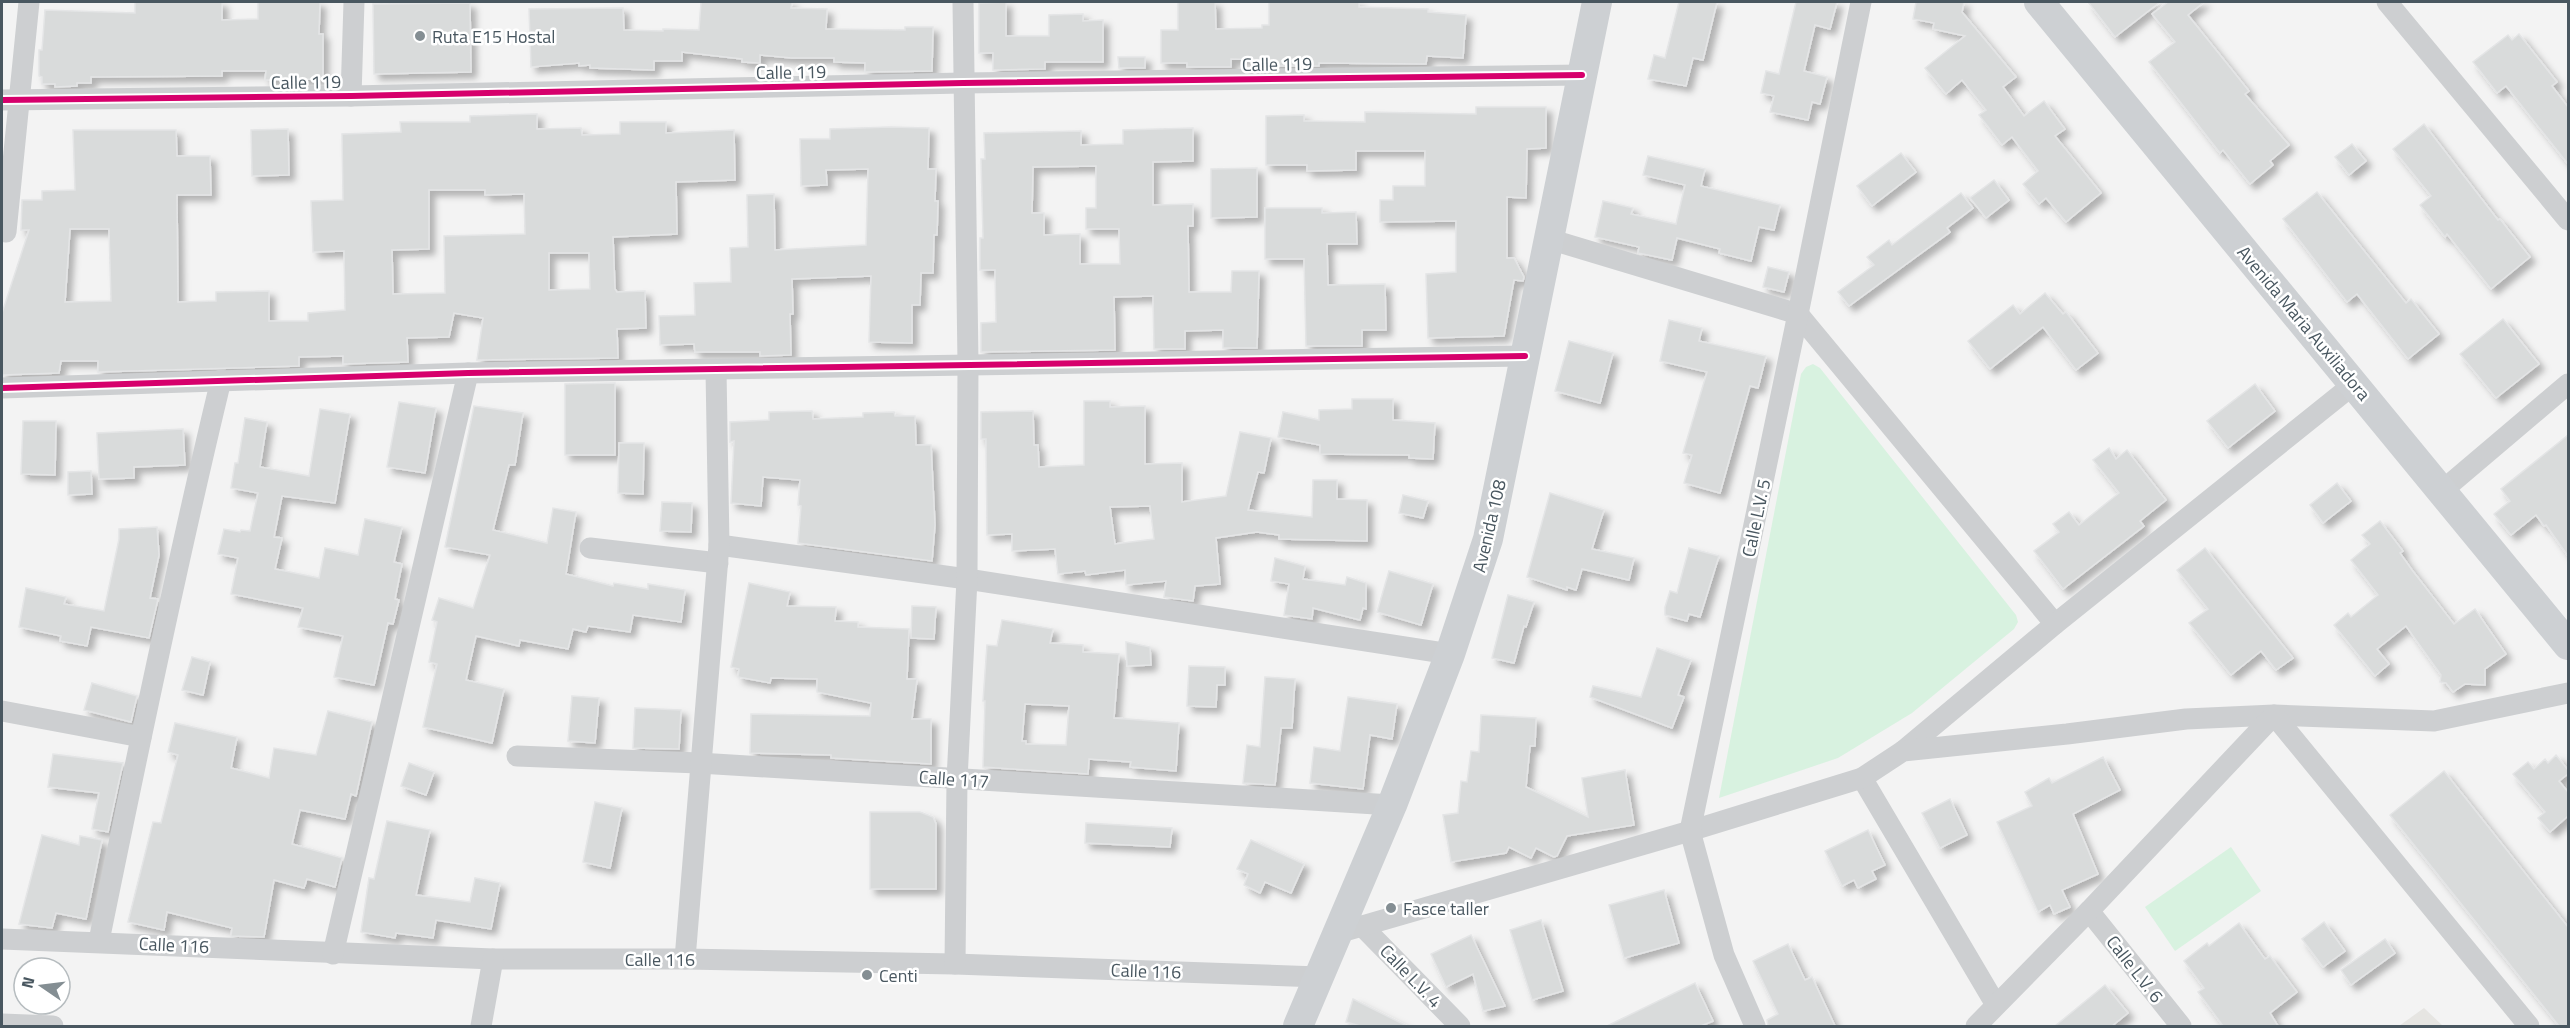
<svg xmlns="http://www.w3.org/2000/svg" width="2570" height="1028" viewBox="0 0 2570 1028" font-family="'Titillium Web',sans-serif">
<style>
.commercial{fill:#e6e5e2}
.green{fill:#d8f2e0}
.building{fill:#d9dbdb;stroke:#e4e5e6;stroke-width:1.5;fill-rule:evenodd;filter:url(#shadow)}
.lines{fill:none;stroke-linecap:round;stroke-linejoin:round}
.street{stroke:#cdcfd1;stroke-width:21}
.secondary{stroke:#cdd0d3;stroke-width:30}
.cycleway-casing{stroke:#fff;stroke-width:10}
.cycleway{stroke:#d6006c;stroke-width:6}
.poi-dot{fill:#848e93;stroke:#fff;stroke-width:2}
.labels{text-anchor:middle;dominant-baseline:central;stroke-width:5;stroke-linejoin:round;paint-order:stroke}
.poi-label{font-size:18px;fill:#495760;stroke:#fff;text-anchor:start}
.street-label{font-size:18px;fill:#495760;stroke:#fff}
</style>
<defs>
<filter id="shadow"><feDropShadow dx="5.5" dy="5.5" stdDeviation="3" flood-color="#0004"/></filter>
</defs>
<rect width="100%" height="100%" fill="#f3f3f3"/>
<!-- commercial -->
<path class="commercial" d="M2424,1008L2443,1026H2399Z"/>
<!-- green -->
<g class="green">
<path d="M1813,364L1820,368L2016,615L2018,622L2014,629L1912,713L1838,758L1719,798L1801,374L1806,367Z"/>
<path d="M2231,847L2261,891L2175,951L2145,907Z"/>
</g>
<!-- building -->
<g class="building">
<path d="M135,2H222V20L258,19V2H320L319,34H323V79L265,80L266,71H222V76L91,77V83H77V86L55,87V84H42V77L39,76V50H42L45,10L135,13Z"/>
<path d="M701,2H792L791,8L827,9L826,29L905,30V27H933L932,71L865,72V63L834,62V58H792L760,55V63L742,62V59L682,52V61H654V70L590,68V65L579,66V63L531,67L529,9L623,8L624,30L663,31V29L699,30Z"/>
<path d="M1006,2V36H1049V15L1083,14V21L1103,20V62H1045V69L993,70V53H979V3Z"/>
<path d="M1178,2H1215L1216,29L1262,28V25H1269V2H1359V7L1428,9V12L1466,15L1463,58L1427,56L1426,64L1319,63V66H1271V60L1231,59V67H1187V63H1161V30H1178Z"/>
<path d="M1679,2H1717L1703,60L1693,58L1686,86L1648,79L1654,55L1665,58Z"/>
<path d="M1796,2H1837L1830,29L1815,25L1804,71L1827,77L1820,104L1812,102L1808,120L1770,112L1774,96L1761,93L1766,71L1779,74Z"/>
<path d="M1916,2H1964L1962,12L2016,77L2003,87L2024,116L2044,101L2065,129L2055,136L2101,193L2066,222L2046,198L2039,204L2023,184L2038,171L2012,137L2002,145L1979,115L1986,110L1962,80L1946,94L1925,68L1965,36L1933,29L1934,23L1913,19Z"/>
<path d="M2088,2H2160L2115,37Z"/>
<path d="M2168,2H2204L2188,15L2249,91L2245,94L2289,145L2270,161L2273,165L2250,184L2223,150L2220,153L2149,62L2175,42L2152,14Z"/>
<path d="M470,3L471,72L374,74L373,4Z"/>
<path d="M2519,34L2557,82L2552,86L2568,107V164L2506,86L2497,93L2473,62L2508,35L2512,40Z"/>
<path d="M1118,57H1145V68H1119Z"/>
<path d="M1476,107H1546V148L1527,149L1526,198L1507,197V258H1514L1524,277L1523,281L1514,280L1504,336L1428,338L1426,274L1456,272V221L1380,222V200H1393V186H1425V151H1356V170L1307,171V165H1266V116L1304,115V121L1365,122V112L1476,114Z"/>
<path d="M537,114V129L581,128L582,135L620,134V122H666V133L734,130L735,180L676,182L677,234L613,237L615,289L617,292L645,291L646,328L617,329L618,358L477,360L483,318L454,313L449,337L407,338L408,362L343,364V356L299,357V366L98,372V361H61L59,373L2,375V313L29,230H21L22,200H42V191L75,190L73,130H176L177,156H210L211,195H177L178,302L216,301V292L269,291V321H308V313L345,310L344,251L313,252L311,201L343,200L342,134L401,132L400,122H470V116ZM429,190H485V195L524,194L525,234L444,236L445,293L393,294L392,250L429,249ZM70,229H109L111,301L65,302ZM549,253H589L590,289L549,290Z"/>
<path d="M2424,124L2498,220L2500,219L2530,257L2491,289L2447,234L2445,237L2420,205L2431,196L2393,149Z"/>
<path d="M890,127L929,128L928,169H936L935,201H938L937,235H934L933,273H921L920,305H912V343L869,342L871,276L792,279L793,314H790L791,355L760,356V352H695L694,344L660,345L659,316L695,315L694,283L731,282L730,248L748,247L747,195L774,194L775,250L866,245L868,169L826,170L827,185L801,186L800,139H830V129Z"/>
<path d="M1193,128V161L1153,162V205L1193,204V226H1188L1189,292H1231L1232,271H1259L1257,348H1223V330L1185,331V349H1154L1153,296L1114,297L1115,350L981,352V323L996,322L995,270H980V238H983L981,159H985L984,133L1081,131V145L1123,144V130ZM1096,166V208H1086V229H1119L1120,264H1080V234L1044,235V213H1032L1033,167Z"/>
<path d="M288,129L289,175L252,176L251,130Z"/>
<path d="M2352,144L2366,161L2349,175L2335,157Z"/>
<path d="M1901,153L1916,172L1872,206L1857,186Z"/>
<path d="M1648,156L1705,169L1701,186L1780,205L1774,230L1759,227L1751,261L1719,253L1720,249L1677,238L1672,260L1638,253L1639,247L1595,237L1603,201L1633,208L1631,214L1676,224L1685,185L1643,175Z"/>
<path d="M1257,168V217L1211,218V169Z"/>
<path d="M1994,180L2009,200L1986,218L1970,198Z"/>
<path d="M2317,192L2406,303L2411,299L2439,334L2408,359L2357,294L2347,302L2283,219Z"/>
<path d="M1961,193L1973,208L1947,228L1950,232L1849,306L1838,292L1874,265L1867,257L1889,240L1892,245Z"/>
<path d="M1265,208H1322V213L1356,212L1357,244H1327L1328,285L1385,284L1386,330H1362V346H1306L1304,259H1265Z"/>
<path d="M1768,267L1789,272L1784,292L1763,287Z"/>
<path d="M2045,293L2063,314L2066,312L2098,353L2076,370L2043,327L1990,369L1968,341L2013,305L2020,314Z"/>
<path d="M2503,319L2539,364L2496,398L2460,354Z"/>
<path d="M1669,320L1702,328L1699,341L1766,356L1758,388L1750,386L1720,493L1684,483L1692,455L1683,453L1707,372L1660,361Z"/>
<path d="M1569,341L1613,353L1600,403L1555,391Z"/>
<path d="M615,383V455H565V384Z"/>
<path d="M2255,384L2275,411L2228,448L2207,421Z"/>
<path d="M1352,399H1393V420L1435,423L1433,459L1409,458V455L1320,454V445L1278,437L1283,412L1319,420V410L1352,409Z"/>
<path d="M1084,401H1110V407L1145,406V464L1182,463V502L1226,496L1240,432L1271,438L1264,473L1258,472L1248,510L1312,517L1313,480H1337V499L1367,500V541L1279,539V535L1257,532L1216,538L1220,584L1195,586L1193,601L1164,597L1166,581L1126,585L1125,570L1086,575L1085,571L1058,574L1055,549L1012,551V534L987,535L986,439H981V412L1033,411L1034,445H1038L1039,467L1084,465ZM1150,506L1154,539L1115,544L1110,507Z"/>
<path d="M399,402L436,408L425,473L387,467Z"/>
<path d="M474,406L523,413L515,465H509L493,530L547,543L553,508L576,512L566,574L613,586L614,583L648,589V584L685,590L681,622L633,615L630,632L588,626L586,632L573,629L568,649L520,640L519,646L476,636L466,680L504,689L492,743L423,727L437,664L429,662L437,622L432,620L439,598L473,608L490,555L445,547Z"/>
<path d="M320,409L350,414L335,503L282,496L274,537L282,538L275,569L319,578L325,548L358,555L365,519L402,527L394,562L402,564L395,599L399,600L393,624L388,623L374,685L334,677L343,636L298,627L303,608L231,594L238,558L218,554L224,529L240,532L241,530L250,531L258,493L231,488L235,463H238L245,418L267,422L260,467L309,476Z"/>
<path d="M812,411L813,419L863,417V413L894,412L895,416H915L916,445H931L935,525L932,561L798,543L801,506L798,505L800,480L763,477L761,506L731,503L734,441L730,442V422L769,420V412Z"/>
<path d="M23,421H56L55,475L21,474Z"/>
<path d="M183,429L185,465L134,467V478L99,479L97,433Z"/>
<path d="M2568,435V556L2546,525L2544,526L2536,515L2511,535L2494,514L2510,501L2501,489Z"/>
<path d="M619,443H644L643,494L618,493Z"/>
<path d="M2109,448L2116,459L2127,450L2166,500L2140,521L2144,526L2063,589L2034,551L2059,532L2053,524L2069,512L2079,525L2119,493L2093,460Z"/>
<path d="M91,471L92,494L68,495V472Z"/>
<path d="M2337,483L2351,501L2323,523L2310,505Z"/>
<path d="M1550,493L1604,510L1592,549L1634,558L1629,580L1582,569L1576,590L1567,587V590L1527,577Z"/>
<path d="M1403,495L1428,501L1423,518L1399,513Z"/>
<path d="M662,502L692,503L691,532L660,531Z"/>
<path d="M2380,521L2403,551L2400,553L2412,570L2454,624L2475,609L2506,654L2485,669V685L2465,684L2453,692L2446,683L2440,682L2441,675L2406,626L2377,649L2389,664L2375,676L2334,625L2348,613L2351,617L2378,595L2351,560L2370,544L2362,535Z"/>
<path d="M157,527L159,555L150,598L158,599L149,638L91,627L87,646L60,641L61,636L19,627L26,588L66,597L64,604L104,611L119,539V529Z"/>
<path d="M1689,548L1719,556L1700,617L1689,614L1687,621L1665,615V607L1670,591L1677,593Z"/>
<path d="M2205,548L2293,658L2276,670L2261,651L2231,675L2189,623L2208,609L2177,570Z"/>
<path d="M1275,558L1305,566L1303,579L1345,585L1347,577L1366,583V609L1363,608L1360,620L1313,608L1312,619L1284,615L1289,584L1271,581Z"/>
<path d="M1389,571L1433,584L1421,625L1377,612Z"/>
<path d="M749,583L790,592L787,606L836,607L835,621L858,622V627L909,629L907,679H917L912,719H931V764L831,758V755L750,753L751,714L870,716L871,703L817,692V679L771,678L770,683L738,677L739,669L731,667Z"/>
<path d="M1508,595L1534,602L1526,627L1524,626L1514,663L1492,658Z"/>
<path d="M912,606L936,607L934,639L911,638Z"/>
<path d="M1002,620L1053,629L1050,643L1083,645V652L1119,654L1114,718L1179,723L1176,771L1130,767L1131,762L1089,759L1088,774L983,767L985,701H983L987,645L997,646ZM1025,704L1069,706L1066,745L1026,744V741H1022Z"/>
<path d="M1126,642L1150,647L1151,665L1127,666Z"/>
<path d="M1657,648L1691,660L1678,695L1684,697L1672,728L1590,697L1593,686L1641,697Z"/>
<path d="M192,657L210,662L203,695L182,690Z"/>
<path d="M1189,666L1225,667V685H1217L1216,707L1187,706Z"/>
<path d="M1265,677L1295,679L1292,728H1281L1275,785L1243,783L1247,745L1260,747Z"/>
<path d="M92,683L137,696L131,722L84,710Z"/>
<path d="M572,696L599,698L595,743L568,741Z"/>
<path d="M1348,697L1397,704L1392,739L1370,735L1363,789L1310,783L1314,747L1340,751Z"/>
<path d="M635,708L681,710L679,749L633,748Z"/>
<path d="M328,711L372,722L356,796L351,794L345,819L300,810L292,844L342,858L335,887L307,879L304,888L274,880L264,937L231,936L232,928L167,912L164,930L128,922L153,822L161,823L178,755L168,752L175,723L237,737L231,768L269,778L274,748L316,755Z"/>
<path d="M1481,715L1536,718L1535,746H1530L1526,787L1588,817L1582,778L1625,770L1634,825L1567,836L1557,856L1554,857L1536,848L1531,858L1509,847L1506,853L1451,862L1443,815L1458,813L1461,781L1467,782L1471,751L1479,752Z"/>
<path d="M53,754L123,763L108,832L92,829L99,793L48,787Z"/>
<path d="M2556,755L2568,770V774L2559,781L2568,792V816L2550,832L2538,818L2545,812L2513,774L2528,762L2534,769L2545,759L2548,763Z"/>
<path d="M2103,757L2120,790L2073,814L2098,874L2062,890L2070,907L2054,914L2050,905L2038,912L1997,822L2032,806L2025,792L2049,778L2052,783Z"/>
<path d="M409,763L434,772L426,795L401,786Z"/>
<path d="M2444,771L2568,927V1026H2559L2390,815Z"/>
<path d="M1950,799L1967,835L1940,848L1922,813Z"/>
<path d="M595,802L622,808L610,868L583,862Z"/>
<path d="M870,812H920L933,817L936,824V889H870Z"/>
<path d="M387,821L430,830L416,895L470,902L475,878L500,883L491,929L436,920L433,938L396,933L395,938L361,932L369,878L374,879Z"/>
<path d="M1086,823L1172,828L1170,847L1085,843Z"/>
<path d="M1868,830L1885,865L1872,871L1876,879L1858,888L1854,880L1842,886L1825,851Z"/>
<path d="M42,835L79,845L80,836L102,840L86,919L56,913L52,928L19,924Z"/>
<path d="M1251,840L1304,864L1291,893L1265,882L1260,893L1244,885L1248,874L1237,869Z"/>
<path d="M1664,890L1679,943L1624,958L1609,905Z"/>
<path d="M1541,920L1563,991L1532,1000L1510,930Z"/>
<path d="M2324,922L2345,951L2323,967L2302,939Z"/>
<path d="M2239,923L2265,959L2270,956L2297,992L2270,1013L2278,1026H2223L2198,992L2204,988L2184,961L2207,943L2209,946Z"/>
<path d="M1471,935L1473,939L1505,1006L1483,1011L1473,974L1446,987L1431,954Z"/>
<path d="M2385,939L2395,953L2351,985L2341,970Z"/>
<path d="M1788,944L1805,980L1812,977L1835,1026H1768L1767,1020L1778,1014L1753,961Z"/>
<path d="M1695,983L1713,1021L1701,1026H1607Z"/>
<path d="M2105,985L2128,1013L2112,1026H2055Z"/>
<path d="M1353,999L1407,1026H1360L1346,1022Z"/>
</g>
<g class="lines">
<!-- street -->
<g class="street">
<path d="M2387,2L2568,220"/>
<path d="M351,96L354,2"/>
<path d="M2,100L351,96L963,83L1582,75"/>
<path d="M6,232L29,2"/>
<path d="M1549,239L1798,314L2055,624"/>
<path d="M2,388L468,373L1525,356"/>
<path d="M2443,490L2568,384"/>
<path d="M719,545L967,579L1450,654"/>
<path d="M590,548L718,563"/>
<path d="M2,711L141,737"/>
<path d="M1903,751L2055,624L2354,384"/>
<path d="M517,756L699,763L1392,805"/>
<path d="M1862,778L1996,1005"/>
<path d="M2089,911L2181,1026"/>
<path d="M1362,926L1460,1026"/>
<path d="M1338,933L1690,831L1862,778L1903,751L2067,734L2186,719L2274,715L2434,721L2568,693"/>
<path d="M2,939L493,959H685L955,964L1319,977"/>
<path d="M99,941C137,754 176,566 221,380"/>
<path d="M333,954L468,373"/>
<path d="M685,959L719,545L716,370"/>
<path d="M955,964L957,780L967,579L968,363L963,2"/>
<path d="M2,1024L53,1026"/>
<path d="M481,1026L493,959"/>
<path d="M1755,1026L1724,955L1690,831L1798,314L1861,2"/>
<path d="M1976,1026L2089,911L2274,715L2529,1026"/>
</g>
<!-- secondary -->
<g class="secondary">
<path d="M2039,2L2568,645"/>
<path d="M1298,1026L1392,805L1450,654L1488,539L1597,2"/>
</g>
<!-- cycleway casing -->
<g class="cycleway-casing">
<g id="cycleway">
<path d="M2,100L351,96L963,83L1582,75"/>
<path d="M2,388L468,373L1525,356"/>
</g>
</g>
<!-- cycleway -->
<use href="#cycleway" class="cycleway"/>
</g>
<!-- markers -->
<g class="poi-dot">
<circle cx="420" cy="36" r="6"/>
<circle cx="1391" cy="908" r="6"/>
<circle cx="867" cy="975" r="6"/>
</g>
<g class="labels">
<!-- poi labels -->
<g class="poi-label">
<text x="432" y="36">Ruta E15 Hostal</text>
<text x="1403" y="908">Fasce taller</text>
<text x="879" y="975">Centi</text>
</g>
<!-- street labels -->
<g class="street-label">
<text transform="translate(1277 64) rotate(-1)">Calle 119</text>
<text transform="translate(791 72) rotate(-1)">Calle 119</text>
<text transform="translate(306 82) rotate(-1)">Calle 119</text>
<text transform="translate(2304 323) rotate(50)">Avenida Maria Auxiliadora</text>
<text transform="translate(1756 518) rotate(-78)">Calle L.V. 5</text>
<text transform="translate(1489 526) rotate(-77)">Avenida 108</text>
<text transform="translate(954 779) rotate(4)">Calle 117</text>
<text transform="translate(174 945) rotate(3)">Calle 116</text>
<text x="660" y="959">Calle 116</text>
<text transform="translate(2135 969) rotate(52)">Calle L.V. 6</text>
<text transform="translate(1146 971) rotate(2)">Calle 116</text>
<text transform="translate(1411 976) rotate(46)">Calle L.V. 4</text>
</g>
</g>
<!-- border -->
<rect width="2570" height="1028" fill="none" stroke="#495760" stroke-width="6"/>
<!-- north arrow -->
<g transform="translate(42 986) rotate(284)"><circle r="28" fill="#ffffff" stroke="#b6bcbf" stroke-width="1.5"/>
<path d="M0-4.5L10 22L0 15L-10 22Z" fill="#848e93"/>
<text y="-9" font-size="16" font-weight="bold" text-anchor="middle" fill="#495760">N</text>
</g>
</svg>
